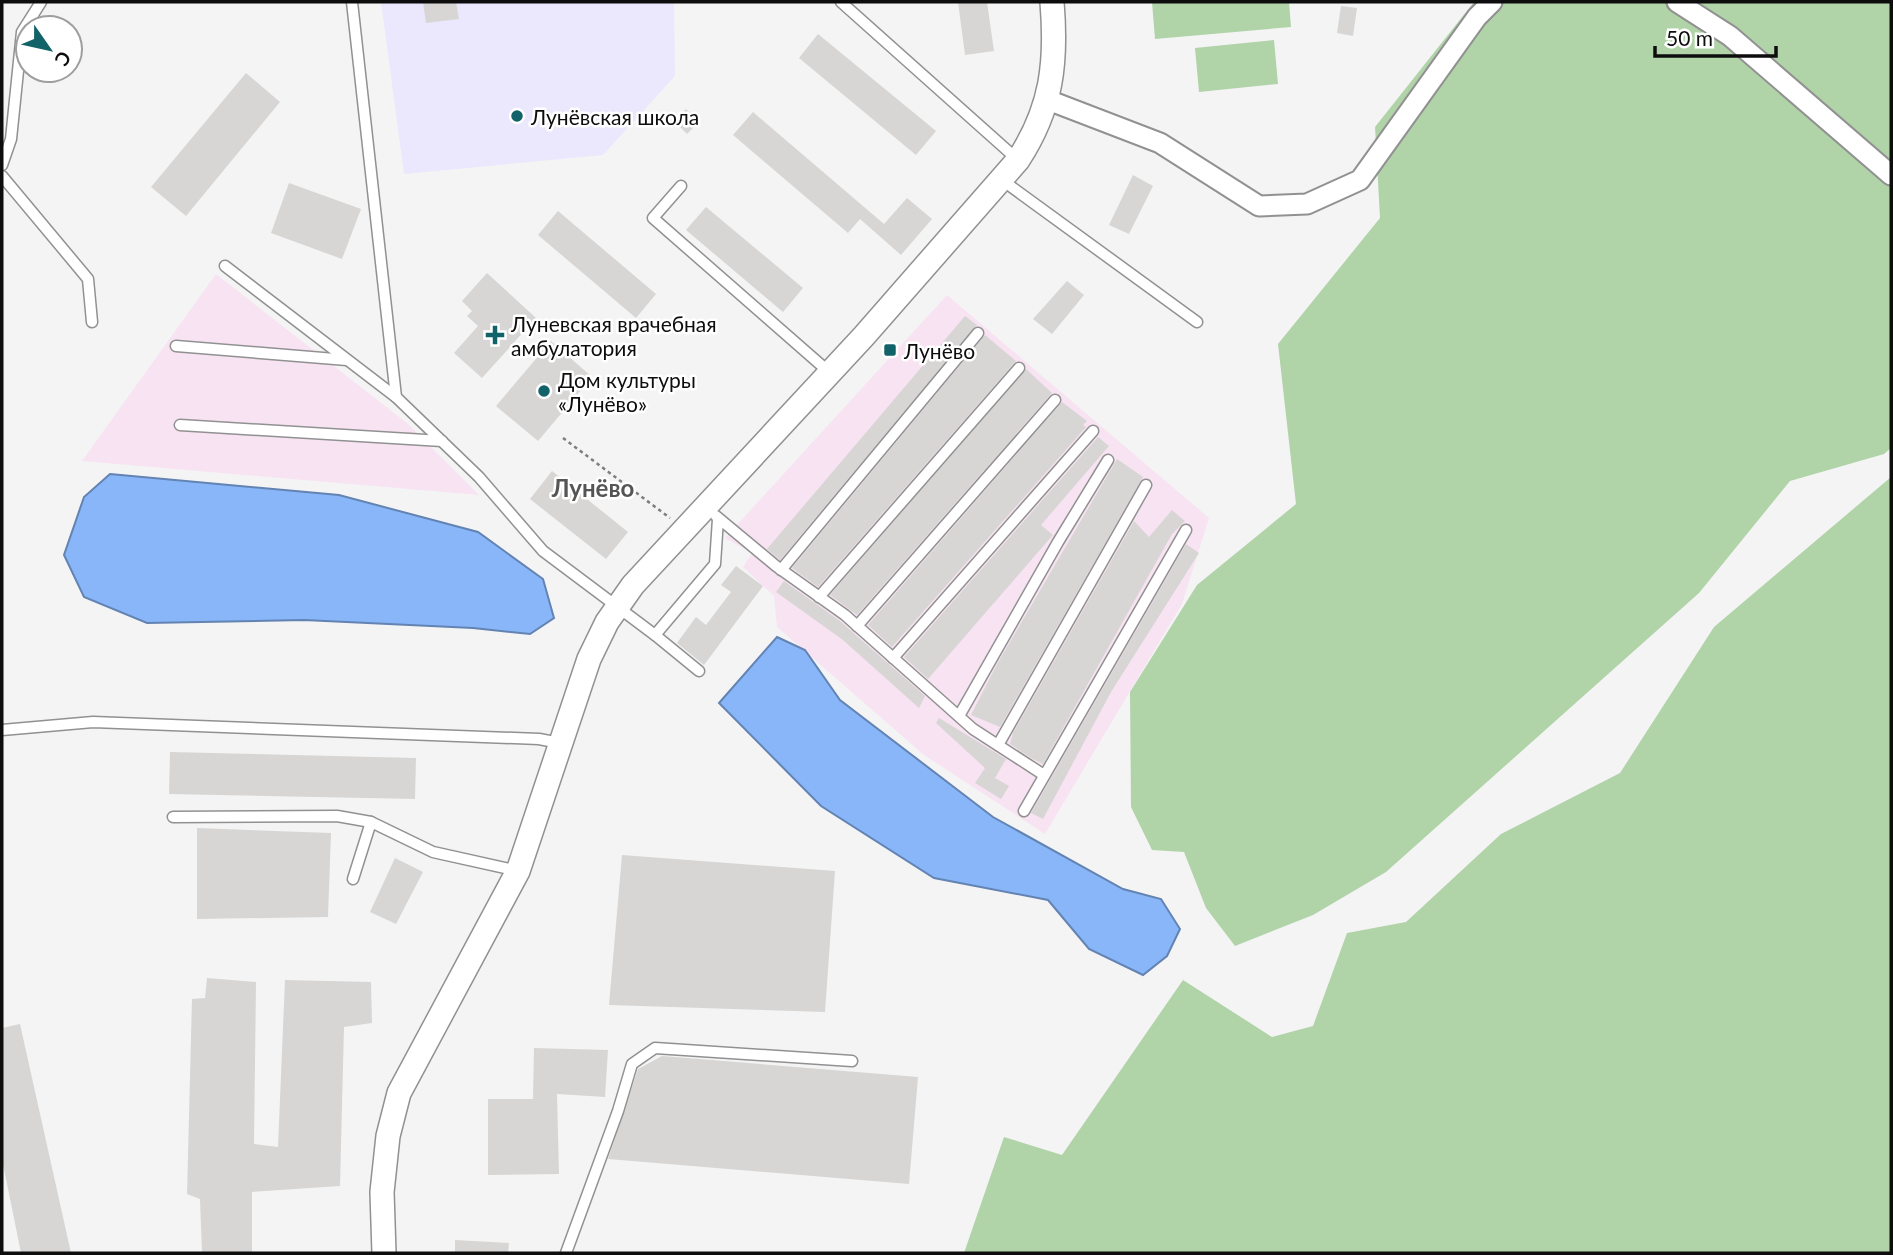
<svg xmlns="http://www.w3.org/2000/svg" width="1893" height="1255" viewBox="0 0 1893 1255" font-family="Lato,sans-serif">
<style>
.industrial{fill:#f8e3f2}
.education{fill:#ebe7fd}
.green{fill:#b0d3a8}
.water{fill:#88b6f8;stroke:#6383b2;stroke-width:2}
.building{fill:#d7d6d5}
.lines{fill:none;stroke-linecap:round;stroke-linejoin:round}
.service-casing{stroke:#919192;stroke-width:13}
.minor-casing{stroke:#919192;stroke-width:23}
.tertiary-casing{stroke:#919192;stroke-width:26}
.path{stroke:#7e7e7f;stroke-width:2.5;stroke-dasharray:3.5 3.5;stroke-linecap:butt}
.service{stroke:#fff;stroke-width:10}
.minor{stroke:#fff;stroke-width:19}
.tertiary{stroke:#fff;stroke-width:23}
.poi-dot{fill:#126269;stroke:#fff;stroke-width:2.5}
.labels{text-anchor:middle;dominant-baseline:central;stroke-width:5;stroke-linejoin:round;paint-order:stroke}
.poi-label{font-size:21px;fill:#0d0d0e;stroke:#fff;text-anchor:start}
.quarter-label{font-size:24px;font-weight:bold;fill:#555556;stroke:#fff}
</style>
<rect width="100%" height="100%" fill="#f4f4f5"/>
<!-- industrial -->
<g class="industrial">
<path d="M216,274L407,423L479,495L82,461Z"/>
<path d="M947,295L1209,518L1182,604L1045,834L924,755L777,627L774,596L743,567L752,553L725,538Z"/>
</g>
<!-- education -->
<path class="education" d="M381,2H674L675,76L603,155L404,174Z"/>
<!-- green -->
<g class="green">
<path d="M1152,2H1289L1291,27L1155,39Z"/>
<path d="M1474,2H1891V448L1884,454L1790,481L1699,593L1386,872L1313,915L1235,946L1206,908L1184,852L1152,850L1131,807L1130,692L1197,585L1296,504L1278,344L1380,218L1375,127Z"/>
<path d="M1274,40L1278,84L1199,92L1195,48Z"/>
<path d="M1891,477V1253H964L1004,1137L1062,1155L1183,980L1272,1037L1313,1026L1347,933L1406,922L1501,834L1620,773L1714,627Z"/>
</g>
<!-- water -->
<g class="water">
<path d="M110,474L339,495L478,532L543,579L554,618L530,634L473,628L304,620L147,623L84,597L64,555L84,497Z"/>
<path d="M777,637L805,650L840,700L993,817L1123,889L1161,899L1180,929L1167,956L1143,975L1089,949L1048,900L934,878L821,806L719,703Z"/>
</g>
<!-- building -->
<g class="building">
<path d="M423,2H456L459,19L426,23Z"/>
<path d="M958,2H987L994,51L965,55Z"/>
<path d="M1341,6L1357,8L1353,36L1337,33Z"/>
<path d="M818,34L936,131L916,155L799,58Z"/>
<path d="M246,73L280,102L186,216L151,187Z"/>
<path d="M686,109L699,122L687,134L674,121Z"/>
<path d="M753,112L884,224L907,198L932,219L901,255L860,219L848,233L733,135Z"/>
<path d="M1133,175L1153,186L1129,234L1109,225Z"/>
<path d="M289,183L361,209L342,259L271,233Z"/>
<path d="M706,207L803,288L783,312L686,230Z"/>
<path d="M558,211L656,294L636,318L538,235Z"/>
<path d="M487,273L536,318L482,378L454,353L478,326L467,316L472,311L462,301Z"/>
<path d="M1067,281L1084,295L1052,334L1033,319Z"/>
<path d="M965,316L977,325L780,560L767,549Z"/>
<path d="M985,335L1016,361L818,587L792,568Z"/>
<path d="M551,341L592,377L538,441L496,406Z"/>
<path d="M1026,369L1052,393L857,615L830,595Z"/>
<path d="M1062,402L1087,421L1083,425L1086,427L892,647L868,625Z"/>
<path d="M1098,437L1109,446L1041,525L1053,535L928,679L904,657Z"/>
<path d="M1117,459L1143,477L1000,727L971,715L997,664Z"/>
<path d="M552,471L628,532L606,559L530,499Z"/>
<path d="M1172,510L1185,521L1172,534L1043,764L1031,758L1010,744L1013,733L1134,521L1149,537Z"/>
<path d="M1186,544L1199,553L1111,692L1043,819L1031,813Z"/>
<path d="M736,566L763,586L704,665L677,643L696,617L706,625L731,592L721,585Z"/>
<path d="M784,581L840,621L925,696L919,708L843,640L776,592Z"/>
<path d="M939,718L1006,759L995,778L1009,786L1001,799L975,783L985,768L936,723Z"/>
<path d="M170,752L416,758L415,799L169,794Z"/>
<path d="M197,828L331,833L328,917L197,919Z"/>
<path d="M622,855L835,871L825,1012L609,1005Z"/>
<path d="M395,858L423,872L396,924L370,912Z"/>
<path d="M207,978L256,982L254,1144L278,1147L285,980L371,982L372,1023L344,1027L340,1186L252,1192V1253H202L200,1199L187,1194L192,999L205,998Z"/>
<path d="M20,1024L71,1253H21L2,1159V1028Z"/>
<path d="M534,1048L608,1050L605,1097L557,1094L559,1174L488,1175V1099H533Z"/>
<path d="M662,1056L918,1077L909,1184L608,1159L638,1069Z"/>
<path d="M455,1240L509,1243L508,1253H455Z"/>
</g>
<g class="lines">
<!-- service casing -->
<g class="service-casing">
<g id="service">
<path d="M352,2L396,397L479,477L543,551L655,635L715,564L718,519"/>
<path d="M841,2L1018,160"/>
<path d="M2,165L11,139L22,32L41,2"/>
<path d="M2,176L88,279L92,322"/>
<path d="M1002,180L1197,322"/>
<path d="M681,186L653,218L829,372"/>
<path d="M225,266L396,397"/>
<path d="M176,346L347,360"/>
<path d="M180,425L442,441"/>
<path d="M716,516L776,566L845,615L973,729L1044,775"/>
<path d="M781,570L978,333"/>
<path d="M819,597L1019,368"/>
<path d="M857,626L1055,400"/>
<path d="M655,635L699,671"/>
<path d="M893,658L1093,431"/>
<path d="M959,716L1058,542L1108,460"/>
<path d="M2,730L93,722L539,739L560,743"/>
<path d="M998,745L1146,485"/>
<path d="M1024,811L1186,530"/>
<path d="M173,817L337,816L371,822L433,852L518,871"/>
<path d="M353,879L371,822"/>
<path d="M566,1253L618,1111L632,1064L655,1048L852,1061"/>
</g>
</g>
<!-- minor casing -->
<g class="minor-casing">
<g id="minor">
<path d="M1677,2L1730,36L1891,175"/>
<path d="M1048,100L1160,143L1259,206L1307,204L1360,180L1477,17L1492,2"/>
</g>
</g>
<!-- tertiary casing -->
<g class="tertiary-casing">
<path id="tertiary" d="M384,1253L382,1192L388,1136L399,1093L518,871L589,659L607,622L633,585L864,336L1018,160C1052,108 1057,63 1052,2"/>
</g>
<!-- path -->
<path class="path" d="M563,438L670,518"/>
<!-- service -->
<use href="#service" class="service"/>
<!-- minor -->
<use href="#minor" class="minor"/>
<!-- tertiary -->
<use href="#tertiary" class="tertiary"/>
</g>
<!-- markers -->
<g class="poi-dot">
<circle cx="517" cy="116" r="7"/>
<path d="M491.5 324.5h7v7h7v7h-7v7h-7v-7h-7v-7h7z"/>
<rect x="883" y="343" width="14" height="14" rx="3.5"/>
<circle cx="544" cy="391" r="7"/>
</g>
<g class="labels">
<!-- poi labels -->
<g class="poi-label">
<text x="531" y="116">Лунёвская школа</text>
<text x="511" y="323">Луневская врачебная<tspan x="511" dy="24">амбулатория</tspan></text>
<text x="904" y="350">Лунёво</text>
<text x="558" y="379">Дом культуры<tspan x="558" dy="24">«Лунёво»</tspan></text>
</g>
<!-- quarter labels -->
<g class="quarter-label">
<text x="593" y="487">Лунёво</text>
</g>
</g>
<!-- border -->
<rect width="1893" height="1255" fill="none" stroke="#0d0d0e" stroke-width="7"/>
<!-- north arrow -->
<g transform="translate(49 49) rotate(124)"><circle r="33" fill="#ffffff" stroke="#9e9e9f" stroke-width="2"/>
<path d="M0-5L12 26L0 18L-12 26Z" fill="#126269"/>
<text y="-10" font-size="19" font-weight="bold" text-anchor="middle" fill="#0d0d0e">С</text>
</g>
<!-- scale -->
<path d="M1655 46v10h121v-10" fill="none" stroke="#0d0d0e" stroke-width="3.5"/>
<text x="1666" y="46" font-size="21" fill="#0d0d0e" stroke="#ffffff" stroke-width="5" paint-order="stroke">50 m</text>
</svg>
